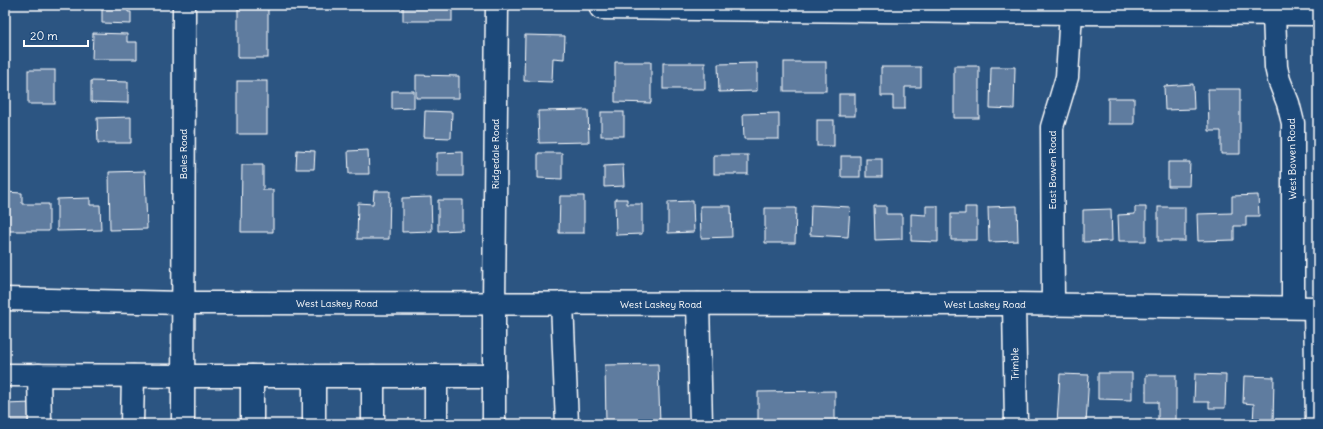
<svg xmlns="http://www.w3.org/2000/svg" width="1323" height="429" viewBox="0 0 1323 429" font-family="Delius,sans-serif">
<style>
.building{fill:#5e7c9f;stroke:#fff}
.lines{fill:none;stroke-linecap:round;stroke-linejoin:round}
.minor-casing{stroke:#fff;stroke-width:25}
.major-casing{stroke:#fff;stroke-width:25}
.minor{stroke:#1f4a7a;stroke-width:22}
.major{stroke:#1f4a7a;stroke-width:22}
.labels{text-anchor:middle;dominant-baseline:central;stroke-width:4;stroke-linejoin:round;paint-order:stroke}
.street-label{font-size:10px;fill:#fff;stroke:#1f4a7a}
</style>
<rect width="100%" height="100%" fill="#2c5582"/>
<filter id="ink" filterUnits="userSpaceOnUse"><feTurbulence type="fractalNoise" baseFrequency=".025" numOctaves="2"/><feDisplacementMap in="SourceGraphic" scale="8" xChannelSelector="R" yChannelSelector="G"/><feConvolveMatrix kernelMatrix="1 2 1 2 8 2 1 2 1" color-interpolation-filters="sRGB"/></filter>
<g filter="url(#ink)">
<!-- building -->
<g class="building">
<path d="M102,5H128V12H131V24L102,23Z"/>
<rect x="238" y="5" width="30" height="53"/>
<rect x="403" y="5" width="49" height="16"/>
<path d="M93,33L127,34V42H137V59H92Z"/>
<path d="M525,35L565,36L564,59L553,58L552,82L524,81Z"/>
<path d="M615,62H651V103L615,102Z"/>
<rect x="784" y="62" width="42" height="29"/>
<rect x="663" y="63" width="42" height="26"/>
<path d="M757,63V91L719,92L718,64Z"/>
<rect x="954" y="66" width="25" height="52"/>
<path d="M881,67H921V87H905V109H893V96H881Z"/>
<path d="M991,67H1015L1014,109L990,108Z"/>
<rect x="28" y="70" width="27" height="34"/>
<path d="M416,75L459,76V98H416Z"/>
<path d="M91,81L128,82V103L91,102Z"/>
<rect x="237" y="81" width="30" height="53"/>
<path d="M1193,84L1194,109L1165,110L1164,86Z"/>
<path d="M1208,89H1240V154H1221V131H1209Z"/>
<path d="M392,91H414V108L392,109Z"/>
<rect x="839" y="94" width="16" height="22"/>
<rect x="1108" y="98" width="26" height="26"/>
<path d="M588,110L589,142L539,143L538,111Z"/>
<path d="M425,111L452,112L451,138L424,137Z"/>
<rect x="601" y="112" width="23" height="24"/>
<path d="M779,113V139H744L743,114Z"/>
<path d="M131,117V143H98L97,118Z"/>
<rect x="817" y="120" width="17" height="26"/>
<path d="M297,150L315,151L314,169H296Z"/>
<path d="M368,150L369,174H349L348,151Z"/>
<path d="M463,152V176H437V153Z"/>
<path d="M538,153H562V179L538,178Z"/>
<rect x="714" y="155" width="34" height="19"/>
<rect x="841" y="156" width="19" height="21"/>
<rect x="866" y="159" width="16" height="18"/>
<path d="M1168,162H1190L1189,186H1168Z"/>
<path d="M242,165H263V190H273V232H241Z"/>
<path d="M623,165L624,186L604,187V166Z"/>
<path d="M145,171L147,229L110,230L109,172Z"/>
<path d="M374,191H390L389,239H357L358,203L373,204Z"/>
<path d="M5,192L22,193V204H49V231H5Z"/>
<path d="M1258,195L1259,216H1246V226H1234V240L1198,241L1197,214L1232,213V196Z"/>
<path d="M560,196H584V233H559Z"/>
<path d="M431,197L432,231L402,232V198Z"/>
<path d="M90,198V205H100L101,230L57,231V199Z"/>
<path d="M615,199H627V204H642V234L616,235Z"/>
<path d="M438,200H463V230L438,231Z"/>
<path d="M693,201L694,232L668,233V202Z"/>
<path d="M811,205L850,207L848,237L810,235Z"/>
<path d="M700,206H731L732,237L701,238Z"/>
<path d="M874,206H886V214H902V239L875,240Z"/>
<path d="M926,206H938V242L911,241V214L926,215Z"/>
<path d="M1017,206L1018,241L989,242L988,207Z"/>
<path d="M965,207H977V240H951V214H965Z"/>
<path d="M1135,207H1146V241H1119L1118,215L1135,214Z"/>
<rect x="1158" y="207" width="27" height="34"/>
<path d="M765,208H796L795,243H765Z"/>
<path d="M1111,209L1112,241L1083,242V210Z"/>
<path d="M658,364L660,424H606L605,365Z"/>
<path d="M1098,373H1132V400L1098,399Z"/>
<path d="M1060,374L1089,375L1086,424H1057Z"/>
<path d="M1195,374L1226,375L1225,408H1209V402H1194Z"/>
<path d="M1146,375H1176V424H1158V402H1146Z"/>
<path d="M1244,376L1274,377L1273,424H1253L1254,404L1243,403Z"/>
<path d="M835,391V424H758V392Z"/>
<path d="M33,403V424H5V404Z"/>
</g>
<g class="lines">
<!-- minor casing -->
<g class="minor-casing">
<g id="minor">
<path d="M601,8L1071,13L1318,14"/>
<path d="M1274,14L1276,67L1279,80L1288,103L1293,123V307"/>
<path d="M562,303L567,424"/>
<path d="M698,304L701,424"/>
<path d="M1014,304L1016,424"/>
<path d="M1053,305L1052,127L1067,77L1071,13"/>
<path d="M1315,308L1317,424"/>
<path d="M5,375L183,376H494"/>
<path d="M39,375L40,424"/>
<path d="M252,376V424"/>
<path d="M373,376V424"/>
<path d="M132,424L133,376"/>
<path d="M183,424L184,5"/>
<path d="M314,424V376"/>
<path d="M436,424V376"/>
<path d="M494,424V303L497,5"/>
</g>
</g>
<!-- major casing -->
<g class="major-casing">
<path id="major" d="M5,299L183,303L1014,304L1318,308"/>
</g>
<!-- minor -->
<use href="#minor" class="minor"/>
<!-- major -->
<use href="#major" class="major"/>
</g>
</g>
<g class="labels">
<!-- street labels -->
<g class="street-label">
<text transform="translate(183 154) rotate(-90)">Bales Road</text>
<text transform="translate(495 154) rotate(-90)">Ridgedale Road</text>
<text transform="translate(1292 159) rotate(-91)">West Bowen Road</text>
<text transform="translate(1052 170) rotate(-90)">East Bowen Road</text>
<text x="337" y="303">West Laskey Road</text>
<text x="661" y="304">West Laskey Road</text>
<text x="985" y="304">West Laskey Road</text>
<text transform="translate(1015 364) rotate(-91)">Trimble</text>
</g>
</g>
<!-- margin -->
<rect width="1323" height="429" fill="none" stroke="#1f4a7a" stroke-width="20"/>
<rect x="10" y="10" width="1303" height="409" fill="none" stroke="#fff" stroke-width="1.5" filter="url(#ink)"/>
<!-- scale -->
<path d="M24 40v6h64v-6" fill="none" stroke="#ffffff" stroke-width="2"/>
<text x="30" y="40" font-size="12" fill="#ffffff" stroke="#1f4a7a" stroke-width="3" paint-order="stroke">20 m</text>
</svg>
